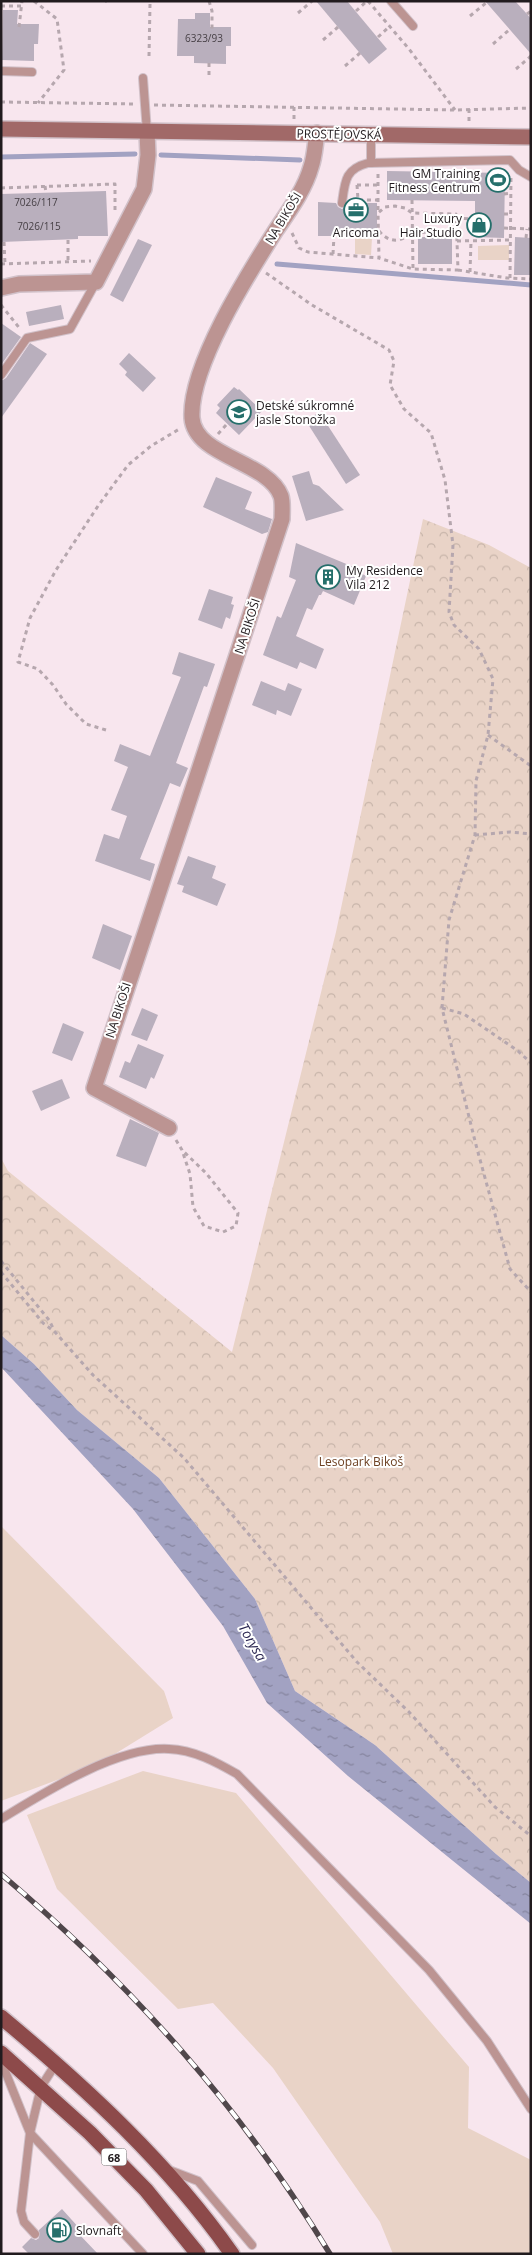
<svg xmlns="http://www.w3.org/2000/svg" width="532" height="2255" viewBox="0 0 532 2255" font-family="'Open Sans',sans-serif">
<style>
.green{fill:#e9d3c7}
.forest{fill:url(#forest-crowns)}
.water{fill:url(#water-ripples)}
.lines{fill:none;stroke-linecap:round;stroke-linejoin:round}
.stream{stroke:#a2a2c2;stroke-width:5}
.building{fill:#b9afbd}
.lane-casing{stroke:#d1c1c9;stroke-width:10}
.street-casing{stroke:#d1c1c9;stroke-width:18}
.secondary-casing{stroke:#d1c1c9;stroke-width:18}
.primary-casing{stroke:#d1c1c9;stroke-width:18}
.path{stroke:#b6a7ae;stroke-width:3;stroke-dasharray:4 4;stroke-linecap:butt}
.lane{stroke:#bc9492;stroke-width:8}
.street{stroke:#bc9492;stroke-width:15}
.secondary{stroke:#a16968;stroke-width:15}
.primary{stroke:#8d4a4a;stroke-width:15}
.rail-casing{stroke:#50474b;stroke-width:5.5}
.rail{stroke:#fff;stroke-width:4;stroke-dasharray:11;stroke-linecap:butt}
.labels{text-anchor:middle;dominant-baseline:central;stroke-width:4;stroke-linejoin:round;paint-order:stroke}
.number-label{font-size:10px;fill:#474046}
.shield{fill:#fff;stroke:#645f62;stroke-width:1}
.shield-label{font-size:11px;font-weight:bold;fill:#211b1e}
.street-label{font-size:12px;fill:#211b1e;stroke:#fff}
.poi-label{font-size:12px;fill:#211b1e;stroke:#fff;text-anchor:start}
.park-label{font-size:12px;fill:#6d4022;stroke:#fff}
.water-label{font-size:14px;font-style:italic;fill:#2a2651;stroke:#fff}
</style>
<defs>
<pattern id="forest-crowns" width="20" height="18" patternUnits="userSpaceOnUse" patternTransform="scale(1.25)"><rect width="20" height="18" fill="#e9d3c7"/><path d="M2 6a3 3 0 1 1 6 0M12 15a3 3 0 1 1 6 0" fill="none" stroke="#c8b5aa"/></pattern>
<pattern id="water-ripples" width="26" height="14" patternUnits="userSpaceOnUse" patternTransform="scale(1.25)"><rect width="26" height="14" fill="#a2a2c2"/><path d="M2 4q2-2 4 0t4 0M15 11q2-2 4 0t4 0" fill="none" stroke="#84839d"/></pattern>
</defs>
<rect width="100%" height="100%" fill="#f8e6ee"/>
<!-- green -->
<g class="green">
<path d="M355,237L372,238L371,255L355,254Z"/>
<path d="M509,245V260H478V246Z"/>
<path d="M1,1526L164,1691L173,1718L97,1765L1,1801Z"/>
<path d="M143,1771L236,1793L469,2067L468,2128L531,2160V2254H393L380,2222L273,2068L213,2003L178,2009L57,1889L27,1815Z"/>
</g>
<!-- forest -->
<path class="forest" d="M423,519L489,545L531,568V1883L496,1854L375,1745L295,1691L255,1599L159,1478L77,1410L34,1364L1,1335V1158L8,1171L232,1352L336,932Z"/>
<!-- water -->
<path class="water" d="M1,1335L34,1364L77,1410L159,1478L255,1599L295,1691L375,1745L496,1854L531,1883V1924L348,1776L267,1703L223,1626L133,1509L1,1367Z"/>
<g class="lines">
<!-- stream -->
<g class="stream">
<path d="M161,155L300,160"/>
<path d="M1,157L135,154"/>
<path d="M277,264L531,285"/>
</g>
</g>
<!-- building -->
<g class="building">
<path d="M316,1H347L387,49L369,64Z"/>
<path d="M485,1H515L527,14L531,19V54Z"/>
<path d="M3,10H18L17,24H39L38,44H34V61L2,60Z"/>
<path d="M195,13H210V27H231V46H226V64L194,63V56H177L178,19H195Z"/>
<path d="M387,171L505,173L504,238L475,237V201L387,200Z"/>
<path d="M106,191L108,236H78V239L1,242V194Z"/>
<path d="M318,202L336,203L338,207L342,209L346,207L348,203H377V236H318Z"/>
<rect x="418" y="237" width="34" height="27"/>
<path d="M515,237L531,238V275H514Z"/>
<path d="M138,239L152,245L123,302L110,295Z"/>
<path d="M61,305L64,319L29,326L26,312Z"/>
<path d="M1,323L21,337L1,365Z"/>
<path d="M30,343L47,354L1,418V381L6,378Z"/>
<path d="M129,353L156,378L143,392L125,375L127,372L119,364Z"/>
<path d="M234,387L238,390L239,389L262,411L239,435L216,413L220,408L217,405Z"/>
<path d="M319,412L360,475L346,484L306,421Z"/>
<path d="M309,471L313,484L319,486L344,510L306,521L292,476Z"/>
<path d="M216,477L252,492L245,509L272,519L268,532L262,534L203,507Z"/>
<path d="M296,543L356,568L355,570L366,576L354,605L323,591L321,595H319L312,610L307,608L296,636L324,649L316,669L300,662L297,669L263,655L277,616L281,618L296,580L289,577Z"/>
<path d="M209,589L233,597L231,604L234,605L230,619L226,617L222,629L198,620Z"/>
<path d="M179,652L215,664L207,687L204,686L176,763L188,768L180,787L170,783L140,859L155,864L150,881L95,861L104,834L119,839L127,816L111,810L128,767L114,761L120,744L150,756L181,677L172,674Z"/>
<path d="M261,681L285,691L288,683L302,689L291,716L277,710L276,715L252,705Z"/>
<path d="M188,856L216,866L212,878L226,884L217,906L182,892L184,886L177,884Z"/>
<path d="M103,924L132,936L120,970L92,958Z"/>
<path d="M142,1008L158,1015L147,1041L131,1035Z"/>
<path d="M63,1023L84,1032L72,1061L52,1053Z"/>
<path d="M138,1044L164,1055L154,1079L151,1077L146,1089L119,1077L125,1061L130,1063Z"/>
<path d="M62,1079L70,1098L41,1111L32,1091Z"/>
<path d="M130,1119L159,1133L146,1167L116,1156Z"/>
<path d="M62,2209L80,2229L77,2232L98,2254H29L22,2247L31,2238L36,2240L39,2238V2230Z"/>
</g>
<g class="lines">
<!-- lane casing -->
<g class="lane-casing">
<g id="lane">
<path d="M391,1L413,26"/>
<path d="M1,71L32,72"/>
<path d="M143,78L147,132"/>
<path d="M371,163V135"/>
<path d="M342,203C345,181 345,169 368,163L510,160L519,170L531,177"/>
<path d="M1,375L27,338L70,329L96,282"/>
<path d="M1,1819C45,1792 118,1746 169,1749C194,1750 216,1762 237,1774L429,1970L487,2041L531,2109"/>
<path d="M1,2061L30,2133L143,2254"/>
<path d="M169,2170L198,2181L252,2245"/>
<path d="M35,2234L24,2222L21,2211L30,2133L41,2087L55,2065"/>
</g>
</g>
<!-- street casing -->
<g class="street-casing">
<g id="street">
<path d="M1,288L19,284L96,282L144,189L148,155L147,132"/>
<path d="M169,1128L94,1088L282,519C282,512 283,502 281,496C268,461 195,457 192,418C189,367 248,274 276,230C289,211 305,189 311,167C315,156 315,144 317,133"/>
</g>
</g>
<!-- secondary casing -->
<g class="secondary-casing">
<path id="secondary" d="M1,129L531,137"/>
</g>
<!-- primary casing -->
<g class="primary-casing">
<g id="primary">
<path d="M1,2017C85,2087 169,2164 232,2254"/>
<path d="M1,2053L90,2133L146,2190L198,2254"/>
</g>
</g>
<!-- path -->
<g class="path">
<path d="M34,1L57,19L64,70L38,103"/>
<path d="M106,1L107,2"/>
<path d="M120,1V2"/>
<path d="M209,1L212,11V30"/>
<path d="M368,1L409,49L455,110"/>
<path d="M1,6H22"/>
<path d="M356,11L367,1"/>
<path d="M298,13L312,1"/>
<path d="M527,14L531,11"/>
<path d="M470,16L486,3"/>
<path d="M19,27L22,1"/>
<path d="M378,37L390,26"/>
<path d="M323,40L338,27"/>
<path d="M493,44L509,30"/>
<path d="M149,56L150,4"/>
<path d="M209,63V79"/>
<path d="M345,66L360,53"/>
<path d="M516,69L531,56"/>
<path d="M1,102L135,104"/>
<path d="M154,105L455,110L531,108"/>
<path d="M294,119V107"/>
<path d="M469,121V109"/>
<path d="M378,174V213"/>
<path d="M357,185L358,200H378"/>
<path d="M357,185H378"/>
<path d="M45,186L46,193"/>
<path d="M1,188L115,184V212"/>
<path d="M504,194L511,193"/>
<path d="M412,200L413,269"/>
<path d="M504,214H511"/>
<path d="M456,218L475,219"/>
<path d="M504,228L531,229"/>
<path d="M379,231C389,243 401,243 412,232L457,233"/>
<path d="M292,233L299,248L308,252L379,258L378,213L385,207L395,206L405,208L412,213L456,214L458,270L413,269L379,258"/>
<path d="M526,238L527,229"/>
<path d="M68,240V261"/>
<path d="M457,241L511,240"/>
<path d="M4,242L5,264"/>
<path d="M333,254L334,236"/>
<path d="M1,264L91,261"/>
<path d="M458,270L507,278L531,279"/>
<path d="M470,272L471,241"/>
<path d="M266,273L312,305L389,350L394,361L390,385L404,409L431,433L445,480L453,545L449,612L454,625L479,649L493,679L488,735L476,781L475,835L449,920L442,1008L476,1145L510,1269L531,1292"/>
<path d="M510,278L511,176"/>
<path d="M1,305L21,330"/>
<path d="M218,434L227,424"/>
<path d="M106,730L86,724L66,704L53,685L38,669L18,662L30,618L56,570L98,506L128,465L151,446L181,428"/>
<path d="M488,735L531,766"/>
<path d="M475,835L510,832L531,834"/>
<path d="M442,1008L464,1014L518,1051L531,1063"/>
<path d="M176,1140L182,1150L190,1174L193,1207L204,1226L223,1232L236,1226L238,1213L206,1173L182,1150"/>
<path d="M1,1261L49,1320L54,1330"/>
<path d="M1,1272L43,1323L55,1332L93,1375L184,1458L357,1662L409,1712L495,1807L531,1836"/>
</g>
<!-- lane -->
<use href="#lane" class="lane"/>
<!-- street -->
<use href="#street" class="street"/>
<!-- secondary -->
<use href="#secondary" class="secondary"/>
<!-- primary -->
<use href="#primary" class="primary"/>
<!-- rail casing -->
<g class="rail-casing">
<path id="rail" d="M1,1874C132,1985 241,2107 330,2254"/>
</g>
<!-- rail -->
<use href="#rail" class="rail"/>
</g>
<!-- icons -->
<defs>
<g id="stadium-ring" transform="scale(1.25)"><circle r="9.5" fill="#fff" stroke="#256f6b" stroke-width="1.5"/><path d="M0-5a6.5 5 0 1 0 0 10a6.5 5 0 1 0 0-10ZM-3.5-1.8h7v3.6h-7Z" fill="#256f6b"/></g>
<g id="office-ring" transform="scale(1.25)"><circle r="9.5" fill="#fff" stroke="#256f6b" stroke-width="1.5"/><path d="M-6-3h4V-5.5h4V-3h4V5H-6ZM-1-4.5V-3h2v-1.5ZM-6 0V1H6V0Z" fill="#256f6b"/></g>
<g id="shop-ring" transform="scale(1.25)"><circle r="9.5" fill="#fff" stroke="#256f6b" stroke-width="1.5"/><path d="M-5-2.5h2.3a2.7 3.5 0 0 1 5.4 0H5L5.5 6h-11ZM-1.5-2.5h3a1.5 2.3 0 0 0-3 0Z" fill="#256f6b"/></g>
<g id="school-ring" transform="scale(1.25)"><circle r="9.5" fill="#fff" stroke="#256f6b" stroke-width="1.5"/><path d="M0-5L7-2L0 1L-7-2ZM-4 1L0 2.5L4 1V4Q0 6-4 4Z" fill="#256f6b"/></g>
<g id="building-ring" transform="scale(1.25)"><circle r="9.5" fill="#fff" stroke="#256f6b" stroke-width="1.5"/><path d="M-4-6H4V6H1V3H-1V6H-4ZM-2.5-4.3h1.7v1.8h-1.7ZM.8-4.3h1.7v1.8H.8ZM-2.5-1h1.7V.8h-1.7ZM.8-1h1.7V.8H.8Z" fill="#256f6b"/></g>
<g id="fuel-ring" transform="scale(1.25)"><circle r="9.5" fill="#fff" stroke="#256f6b" stroke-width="1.5"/><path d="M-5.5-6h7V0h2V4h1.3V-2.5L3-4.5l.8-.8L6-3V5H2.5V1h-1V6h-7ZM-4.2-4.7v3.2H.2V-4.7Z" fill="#256f6b"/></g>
</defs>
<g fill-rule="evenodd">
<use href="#stadium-ring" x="498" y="180"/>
<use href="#office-ring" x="356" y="210"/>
<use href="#shop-ring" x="479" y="225"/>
<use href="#school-ring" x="239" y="412"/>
<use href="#building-ring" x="328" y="577"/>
<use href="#fuel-ring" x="59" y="2230"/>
</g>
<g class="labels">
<!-- number labels -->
<g class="number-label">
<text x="204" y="38">6323/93</text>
<text x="36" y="202">7026/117</text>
<text x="39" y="226">7026/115</text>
</g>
<!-- shield labels -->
<rect class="shield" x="101.5" y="2148.5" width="25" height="17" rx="4"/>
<g class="shield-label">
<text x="114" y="2157">68</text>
</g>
<!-- street labels -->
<g class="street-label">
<text transform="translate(339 134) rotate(1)">PROSTĚJOVSKÁ</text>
<text transform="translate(283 218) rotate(-59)">NA BIKOŠI</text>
<text transform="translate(247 626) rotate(-72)">NA BIKOŠI</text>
<text transform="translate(118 1010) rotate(-72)">NA BIKOŠI</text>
</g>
<!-- poi labels -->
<g class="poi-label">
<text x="480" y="173" text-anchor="end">GM Training<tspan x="480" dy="14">Fitness Centrum</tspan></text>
<text x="462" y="218" text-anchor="end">Luxury<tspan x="462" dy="14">Hair Studio</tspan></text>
<text x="356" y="232" text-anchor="middle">Aricoma</text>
<text x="256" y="405">Detské súkromné<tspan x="256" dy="14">jasle Stonožka</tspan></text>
<text x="346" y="570">My Residence<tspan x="346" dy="14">Vila 212</tspan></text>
<text x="76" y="2230">Slovnaft</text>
</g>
<!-- park labels -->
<g class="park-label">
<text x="361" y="1461">Lesopark Bikoš</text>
</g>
<!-- water labels -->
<g class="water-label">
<text transform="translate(253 1642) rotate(60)">Torysa</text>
</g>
</g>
<!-- border -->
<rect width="532" height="2255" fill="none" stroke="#211b1e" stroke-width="5"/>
</svg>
